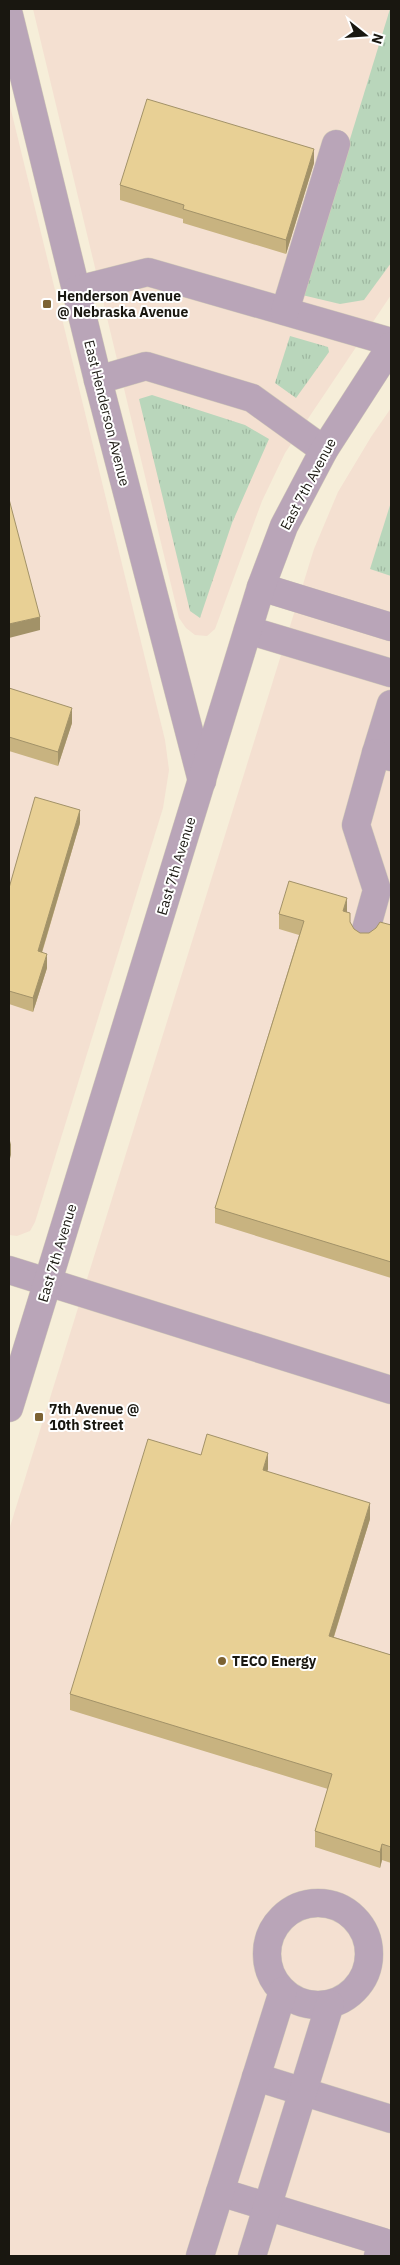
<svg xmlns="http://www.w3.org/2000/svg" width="400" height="2265" viewBox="0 0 400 2265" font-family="'IBM Plex Sans',sans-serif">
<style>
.commercial{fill:#f4e0d1}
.grass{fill:url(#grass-tufts)}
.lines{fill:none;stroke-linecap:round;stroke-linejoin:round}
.minor-casing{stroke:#d3ccb9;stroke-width:29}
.minor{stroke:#b9a5b8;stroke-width:28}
.wall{fill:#c8b380}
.shaded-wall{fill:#a29268}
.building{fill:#e8d095;stroke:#a29268}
.poi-dot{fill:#7c6233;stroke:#fff;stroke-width:2}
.labels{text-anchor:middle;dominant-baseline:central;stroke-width:4;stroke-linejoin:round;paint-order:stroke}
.poi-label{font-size:14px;font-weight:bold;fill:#191710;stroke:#fff;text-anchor:start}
.street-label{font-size:14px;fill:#191710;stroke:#fff}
</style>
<defs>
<pattern id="grass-tufts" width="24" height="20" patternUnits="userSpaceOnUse" patternTransform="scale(1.25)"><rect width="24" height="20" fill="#b9d6bb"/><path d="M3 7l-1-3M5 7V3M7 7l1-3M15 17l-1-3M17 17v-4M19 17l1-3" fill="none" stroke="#9eb7a0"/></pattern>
</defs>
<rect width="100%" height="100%" fill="#f6eed9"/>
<!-- commercial -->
<g class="commercial">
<path d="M33,9H391V295L285,453L262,501L215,629L207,636L195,635L186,628L179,618Z"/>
<path d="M9,102L165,740L169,770L163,808L35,1222L30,1231L17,1236L9,1235Z"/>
<path d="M391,408V2256H9V1530L314,549L338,492L371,437Z"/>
</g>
<!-- grass -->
<g class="grass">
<path d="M390,9L391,263L364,300L340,304L302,295Z"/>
<path d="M290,336L328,347L329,352L296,398L275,383Z"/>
<path d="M152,395L245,425L269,439L232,523L200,618L190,611L139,399Z"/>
<path d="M391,502V576L370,569Z"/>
</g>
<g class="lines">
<!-- minor casing -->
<g class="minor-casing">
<g id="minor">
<path d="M9,15L98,380L202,781"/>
<path d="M77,290L148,272L391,342"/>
<path d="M285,311L336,144"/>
<path d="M98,380L146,366L252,398L324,450"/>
<path d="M261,587L391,627"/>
<path d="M248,630L391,673"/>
<path d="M391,704L376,753L391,757"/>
<path d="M365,933L377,890L356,825L376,753"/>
<path d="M9,1270L391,1390"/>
<path d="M9,1408L261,587L284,526L324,450L391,346"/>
<circle cx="318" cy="1954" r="51"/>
<path d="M256,2077L391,2119"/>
<path d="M220,2192L383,2242L378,2256"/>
<path d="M200,2256L283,1991"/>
<path d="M252,2256L330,2004"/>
</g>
</g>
<!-- minor -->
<use href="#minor" class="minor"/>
</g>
<!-- wall -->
<g class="wall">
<path d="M314,163L286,254L183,223V219L120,200V185Z"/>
<path d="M9,688L72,723L58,766L9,751Z"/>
<path d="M80,823L42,953L47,968L33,1012L9,1004V888Z"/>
<path d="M347,912L350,922L354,929L360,933H369L391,925V1278L215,1223V1208L299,935L279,929V914Z"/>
<path d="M201,1455L268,1469L267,1471L370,1519L334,1637L391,1655V1863L382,1860L380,1868L315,1847V1831L328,1789L70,1710V1694Z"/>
</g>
<!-- shaded-wall -->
<g class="shaded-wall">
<path d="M314,149V163L286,254V240Z"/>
<path d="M40,617V630L9,638V624Z"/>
<path d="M72,708V723L58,766V752Z"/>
<path d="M80,810V823L38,965V951Z"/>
<path d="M347,898V914L343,911Z"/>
<path d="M47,954V968L33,1012V998Z"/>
<path d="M11,1141V1155L9,1162V1148Z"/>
<path d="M268,1453V1469L263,1486V1470Z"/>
<path d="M370,1503V1519L329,1652V1636Z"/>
<path d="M382,1844V1860L380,1868V1852Z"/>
</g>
<!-- building -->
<g class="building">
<path d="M147,99L314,149L286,240L183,209L184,205L120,185Z"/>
<path d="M9,499L40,617L9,624Z"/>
<path d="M9,688L72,708L58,752L9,737Z"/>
<path d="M35,797L80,810L38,951L47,954L33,998L9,991V888Z"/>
<path d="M289,881L347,898L343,911L350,913V922L354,929L360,933H369L376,928L380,922L391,925V1262L215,1208L304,921L279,914Z"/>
<path d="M207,1434L268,1453L263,1470L370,1503L329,1636L391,1655V1847L382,1844L380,1852L315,1831L332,1774L70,1694L148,1439L201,1455Z"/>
</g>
<!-- markers -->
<g class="poi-dot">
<rect x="42" y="299" width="10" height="10" rx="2.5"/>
<rect x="34" y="1412" width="10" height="10" rx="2.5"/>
<circle cx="222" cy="1661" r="5"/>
</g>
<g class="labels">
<!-- poi labels -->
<g class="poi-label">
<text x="57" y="296">Henderson Avenue<tspan x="57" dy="16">@ Nebraska Avenue</tspan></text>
<text x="49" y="1409">7th Avenue @<tspan x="49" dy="16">10th Street</tspan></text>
<text x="232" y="1661">TECO Energy</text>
</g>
<!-- street labels -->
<g class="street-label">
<text transform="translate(107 413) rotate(76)">East Henderson Avenue</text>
<text transform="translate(308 484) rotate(-62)">East 7th Avenue</text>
<text transform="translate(176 866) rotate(-73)">East 7th Avenue</text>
<text transform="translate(57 1253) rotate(-73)">East 7th Avenue</text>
</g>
</g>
<!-- border -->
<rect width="400" height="2265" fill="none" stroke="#191710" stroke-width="20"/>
<!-- north arrow -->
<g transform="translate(365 35) rotate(107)" stroke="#ffffff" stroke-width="4" paint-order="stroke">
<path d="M0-4L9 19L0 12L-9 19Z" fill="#191710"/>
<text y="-8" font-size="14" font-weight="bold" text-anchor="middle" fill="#191710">N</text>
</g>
</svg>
